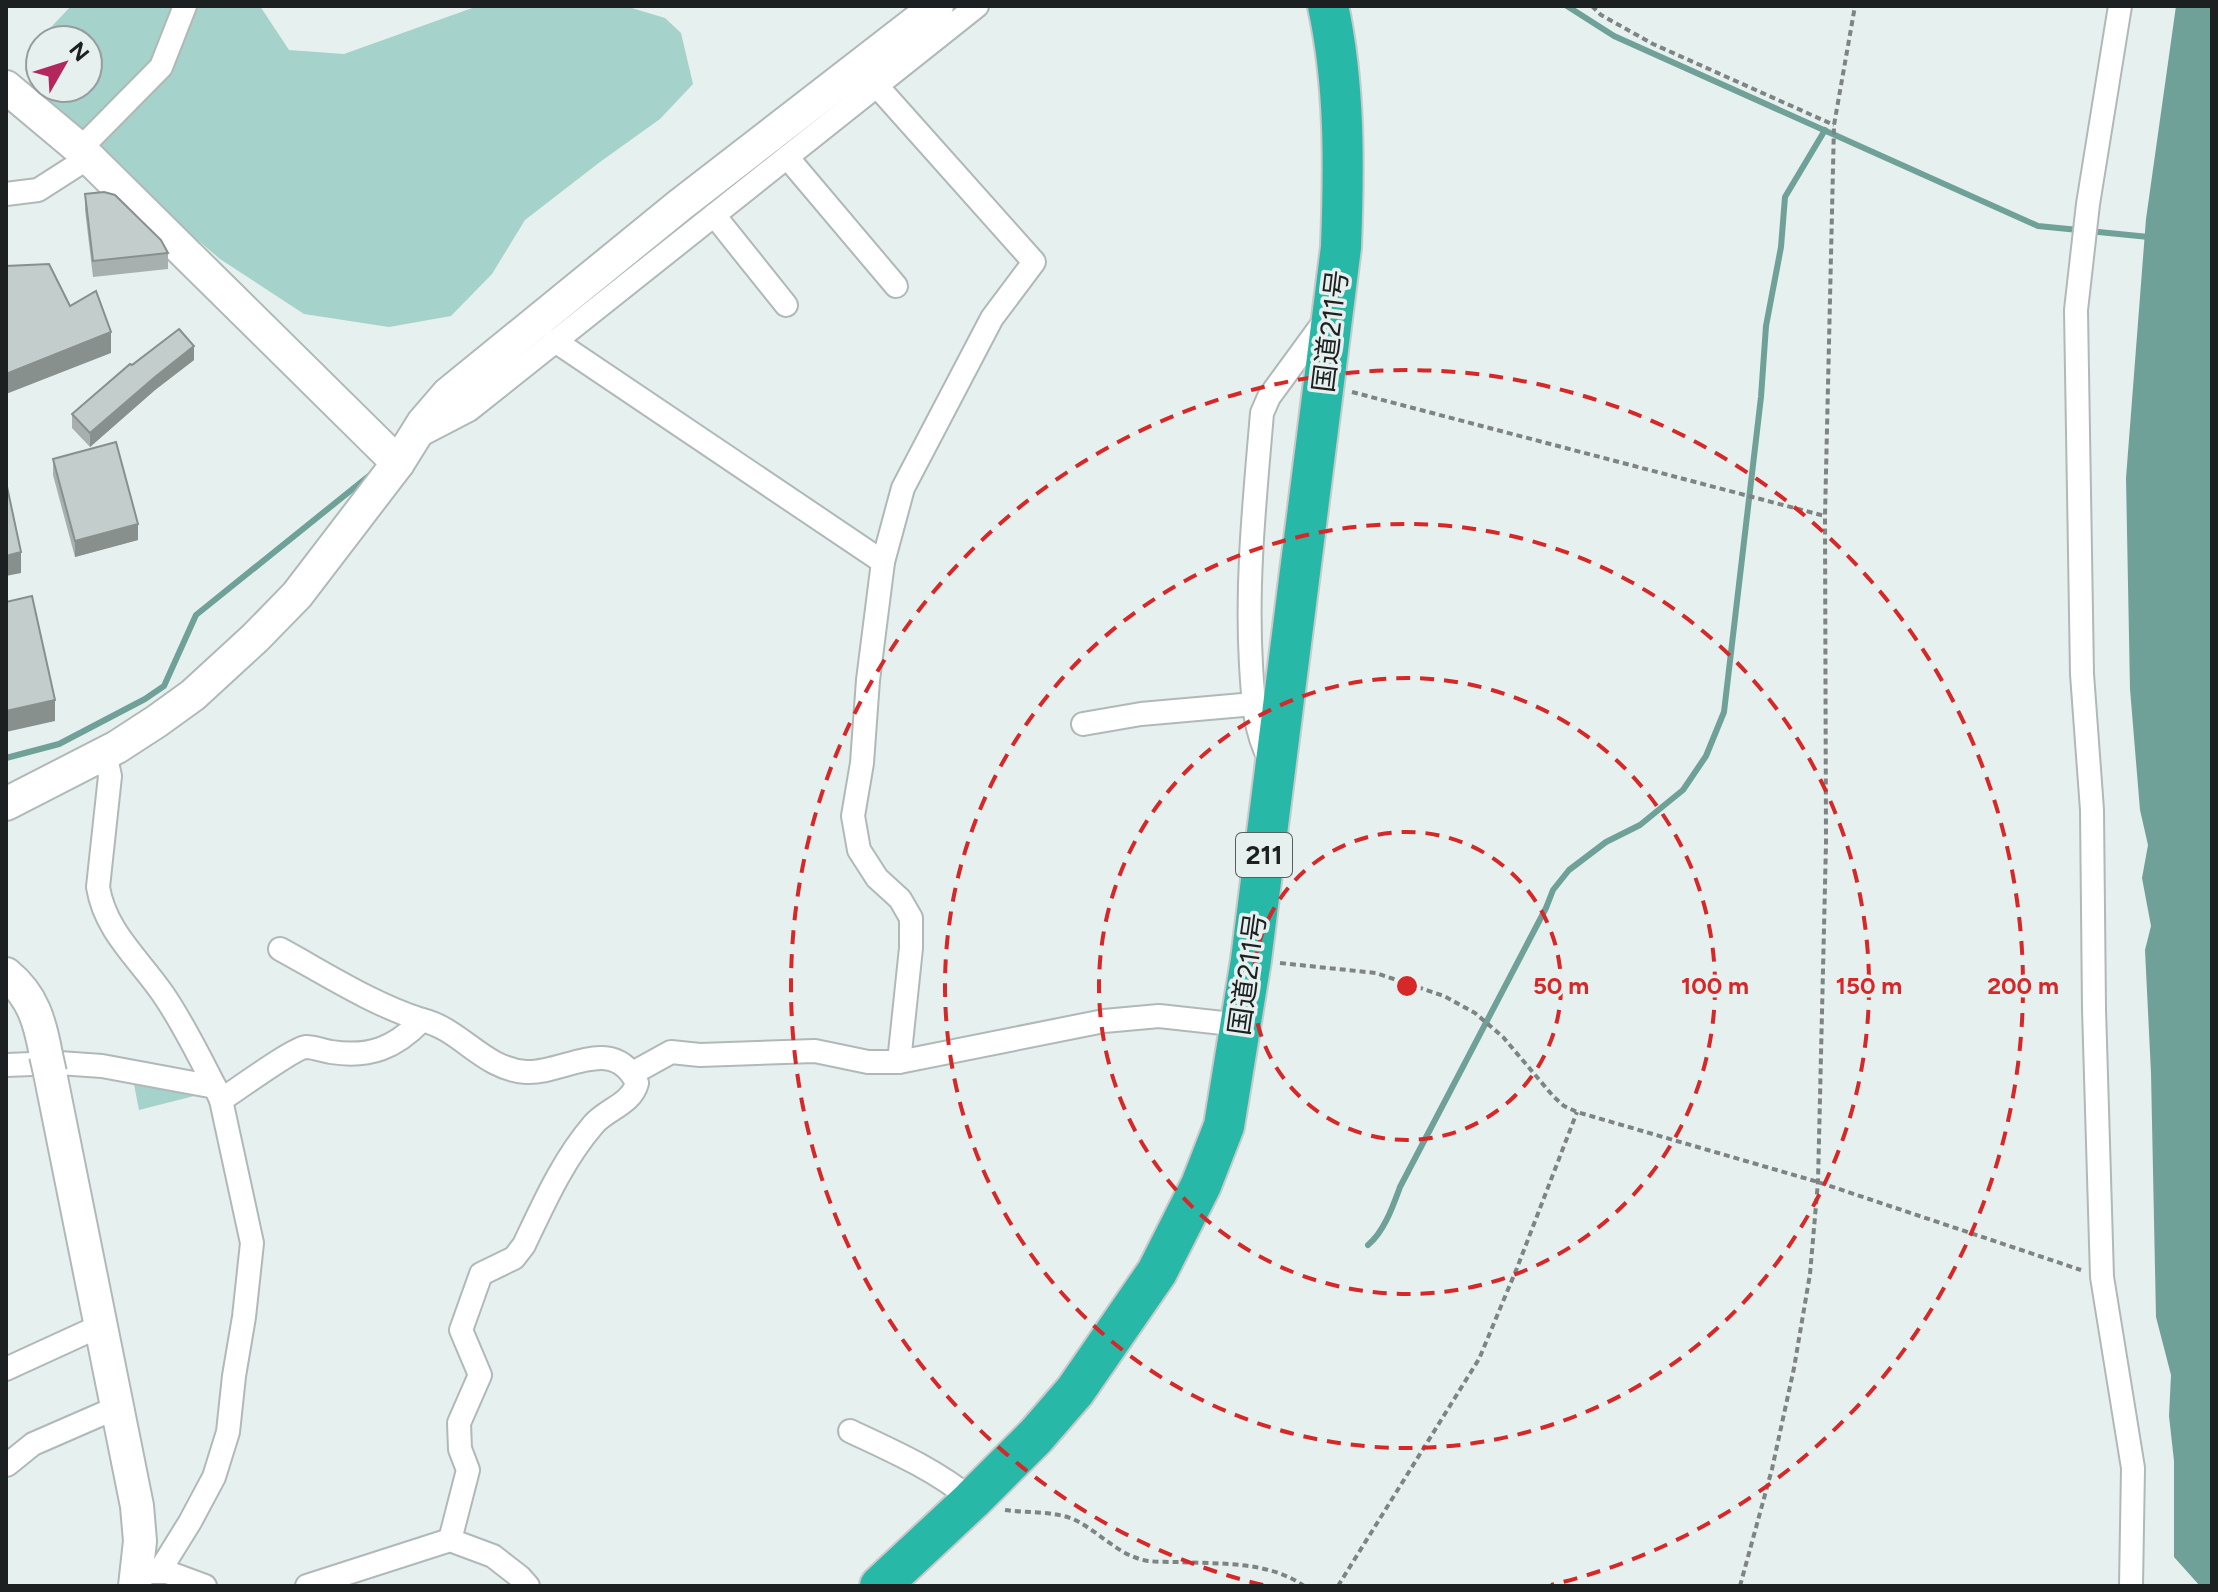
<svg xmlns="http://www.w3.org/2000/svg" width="2218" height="1592" viewBox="0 0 2218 1592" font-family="Figtree,'Noto Sans JP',sans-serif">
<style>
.green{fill:#a5d2ca;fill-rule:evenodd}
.water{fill:#6fa199}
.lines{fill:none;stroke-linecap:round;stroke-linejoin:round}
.stream{stroke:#6fa199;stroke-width:6}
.street-casing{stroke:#b0b9b7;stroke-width:26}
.secondary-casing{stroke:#b0b9b7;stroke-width:36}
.highway-casing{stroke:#c9c9c9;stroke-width:44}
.path{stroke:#7e8483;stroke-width:4;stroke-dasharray:6 4;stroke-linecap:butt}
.street{stroke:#fff;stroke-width:22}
.secondary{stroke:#fff;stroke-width:32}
.highway{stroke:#27b8a7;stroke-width:40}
.secondary-bridge-casing{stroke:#b0b9b7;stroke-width:36;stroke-linecap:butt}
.secondary-bridge{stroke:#fff;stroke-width:32}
.wall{fill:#a8b0af}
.shaded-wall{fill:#88908e}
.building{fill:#c3cdcb;stroke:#88908e;stroke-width:2}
.ring{fill:none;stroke:#d62828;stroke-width:4;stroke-dasharray:14 10}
.labels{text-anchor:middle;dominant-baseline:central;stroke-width:7;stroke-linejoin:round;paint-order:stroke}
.shield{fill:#e6f0ee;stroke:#595e5e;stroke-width:2}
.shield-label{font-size:26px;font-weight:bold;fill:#1d2020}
.street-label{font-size:28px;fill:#1d2020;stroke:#e6f0ee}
.centre{fill:#d62828;stroke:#e6f0ee;stroke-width:4}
.ring-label{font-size:24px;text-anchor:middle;font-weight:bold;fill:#d62828;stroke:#e6f0ee;stroke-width:7;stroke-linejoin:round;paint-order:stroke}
</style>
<rect width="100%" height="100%" fill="#e6f0ee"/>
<!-- green -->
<g class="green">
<path d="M71,6H260L289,50L344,54L475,7L625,6L665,18L681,33L693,84L660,119L600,162L525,220L492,274L451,316L389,327L304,314L220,259L82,142L40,101L25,70L37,42ZM40,40H88V88H40Z"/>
<path d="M133,1079L202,1094L139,1110Z"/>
</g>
<!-- water -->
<path class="water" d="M2176,6H2212V1586H2200L2174,1557V1461L2169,1416L2171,1375L2156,1317L2151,1073L2145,950L2151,926L2142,878L2148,845L2140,810L2130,689L2126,478L2146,219Z"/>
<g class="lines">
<!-- stream -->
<g class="stream">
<path d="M1567,6L1614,36L2038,226L2149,237"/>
<path d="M6,758L59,744L145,699L164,686L196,615L370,475"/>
<path d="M1368,1245C1384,1232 1393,1206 1400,1187L1546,908L1553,890L1569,870L1606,842L1640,825L1683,790L1706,756L1724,712L1761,397L1766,326L1781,247L1785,197L1825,130"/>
</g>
<!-- street casing -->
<g class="street-casing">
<g id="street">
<path d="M2120,6L2088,204L2076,310L2082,674L2092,810L2094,1009L2102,1277L2133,1468L2131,1586"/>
<path d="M877,86L1034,262L992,318L903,488L883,562L868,680L862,763L853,816L859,850L877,878L900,899L911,918V948L899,1062"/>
<path d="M80,149L161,67L185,6"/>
<path d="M787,157L896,286"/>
<path d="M6,194L38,190L88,158"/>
<path d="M714,215L786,305"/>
<path d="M555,341L883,562"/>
<path d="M417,437L469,410L977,6"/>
<path d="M1083,724L1141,714L1254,704"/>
<path d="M105,753L110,776L98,887C105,931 139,959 163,994C183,1023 199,1056 215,1087"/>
<path d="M1270,760C1254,731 1253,697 1251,665C1246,580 1255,497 1262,413L1269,397L1326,319"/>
<path d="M280,949C326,974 372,1004 422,1020"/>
<path d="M6,1065L59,1063L102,1066L215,1087L221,1100C235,1091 294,1048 306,1047C314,1047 324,1051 331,1052C370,1058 395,1048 422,1020C461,1029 483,1069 526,1072C564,1074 613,1033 637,1083C631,1105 606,1109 593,1125C563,1160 544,1203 524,1245L514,1258L481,1274L461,1330L480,1375L459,1423L460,1449L468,1470L450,1540"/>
<path d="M633,1073L671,1052L700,1055L815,1051L868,1062H899L1104,1021L1159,1016L1241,1025"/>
<path d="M6,1369L102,1325"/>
<path d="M850,1431C893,1451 936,1470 972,1500"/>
<path d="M7,1465L33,1444L118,1407"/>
<path d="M145,1572H167L205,1586"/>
<path d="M159,1572L190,1522L214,1477L228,1432L234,1376L244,1317L252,1243L221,1100"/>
<path d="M307,1586L450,1540L493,1556L520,1577L528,1586"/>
</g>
</g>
<!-- secondary casing -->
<g class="secondary-casing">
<g id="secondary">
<path d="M6,87L80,149L398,463"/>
<path d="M6,804L117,747L157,721L193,695L255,638L297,595L398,463L423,423L448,394L680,205L937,6"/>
<path d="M6,974C33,996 40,1022 46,1055"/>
<path d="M50,1073L137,1506L140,1541L135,1586"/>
</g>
</g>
<!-- highway casing -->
<g class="highway-casing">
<path id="highway" d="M880,1586L972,1500L1036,1436L1075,1391L1157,1272L1201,1185L1224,1126L1251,960L1341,247C1344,167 1345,84 1328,6"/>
</g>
<!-- path -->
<g class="path">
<path d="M1592,6L1601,15L1653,44L1834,125"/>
<path d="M1352,392L1825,516"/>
<path d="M1280,963L1376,973L1444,996L1475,1013L1503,1037L1553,1096L1564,1106L1577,1112L1818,1182L2081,1270"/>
<path d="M1005,1510C1027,1513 1053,1511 1073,1519C1099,1531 1118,1556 1148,1561C1158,1562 1169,1562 1179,1562C1220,1564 1269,1561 1304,1586"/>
<path d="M1338,1586L1479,1359L1517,1268L1577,1112"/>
<path d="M1740,1586L1772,1469L1794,1368L1810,1274L1818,1182L1826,843L1825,516L1834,125L1855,6"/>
</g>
<!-- street -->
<use href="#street" class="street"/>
<!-- secondary -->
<use href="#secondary" class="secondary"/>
<!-- highway -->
<use href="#highway" class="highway"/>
<!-- secondary-bridge casing -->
<g class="secondary-bridge-casing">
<path id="secondary-bridge" d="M46,1055L50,1073"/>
</g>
<!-- secondary-bridge -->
<use href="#secondary-bridge" class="secondary-bridge"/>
</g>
<!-- wall -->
<g class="wall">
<path d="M85,194L168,253V269L93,277L85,210Z"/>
<path d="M194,360L155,390L90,447L72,428V414L132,365Z"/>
<path d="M53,459L138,540L75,557L53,475Z"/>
</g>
<!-- shaded-wall -->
<g class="shaded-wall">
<path d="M111,332V353L6,394V374Z"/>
<path d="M194,346V360L155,390L90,447V433L155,377Z"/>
<path d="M138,524V540L75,557V541Z"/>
<path d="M21,552V573L6,576V556Z"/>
<path d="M55,700V721L6,732V711Z"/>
</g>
<!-- building -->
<g class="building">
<path d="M104,192L115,195L161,240L168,253L93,261L85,194Z"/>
<path d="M49,264L70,306L96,291L111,332L6,374V266Z"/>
<path d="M179,329L194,346L155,377L90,433L72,414L130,364L132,365Z"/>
<path d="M116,442L138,524L75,541L53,459Z"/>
<path d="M6,482L21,552L6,556Z"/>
<path d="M32,596L55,700L6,711V602Z"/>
</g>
<!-- distance rings -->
<g class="ring">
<circle cx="1407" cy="986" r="154"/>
<circle cx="1407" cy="986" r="308"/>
<circle cx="1407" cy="986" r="462"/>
<path d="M1263 1585A616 616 0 1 1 1551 1585"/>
</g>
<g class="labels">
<!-- shield labels -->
<rect class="shield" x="1236" y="833" width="56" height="44" rx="6"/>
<g class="shield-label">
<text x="1264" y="855">211</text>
</g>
<!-- street labels -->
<g class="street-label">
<text transform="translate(1330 331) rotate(-83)">国道211号</text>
<text transform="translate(1247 974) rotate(-82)">国道211号</text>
</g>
</g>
<circle cx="1407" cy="986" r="12" class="centre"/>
<g class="ring-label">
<text x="1561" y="994">50 m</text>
<text x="1715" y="994">100 m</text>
<text x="1869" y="994">150 m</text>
<text x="2023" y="994">200 m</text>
</g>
<!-- border -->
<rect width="2218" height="1592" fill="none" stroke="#1d2020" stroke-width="16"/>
<!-- north arrow -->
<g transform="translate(64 64) rotate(51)"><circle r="38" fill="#e6f0ee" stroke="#969d9c" stroke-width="2"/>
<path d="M0-6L14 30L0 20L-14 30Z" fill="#b3265e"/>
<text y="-12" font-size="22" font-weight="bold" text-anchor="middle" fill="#1d2020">N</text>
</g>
</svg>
